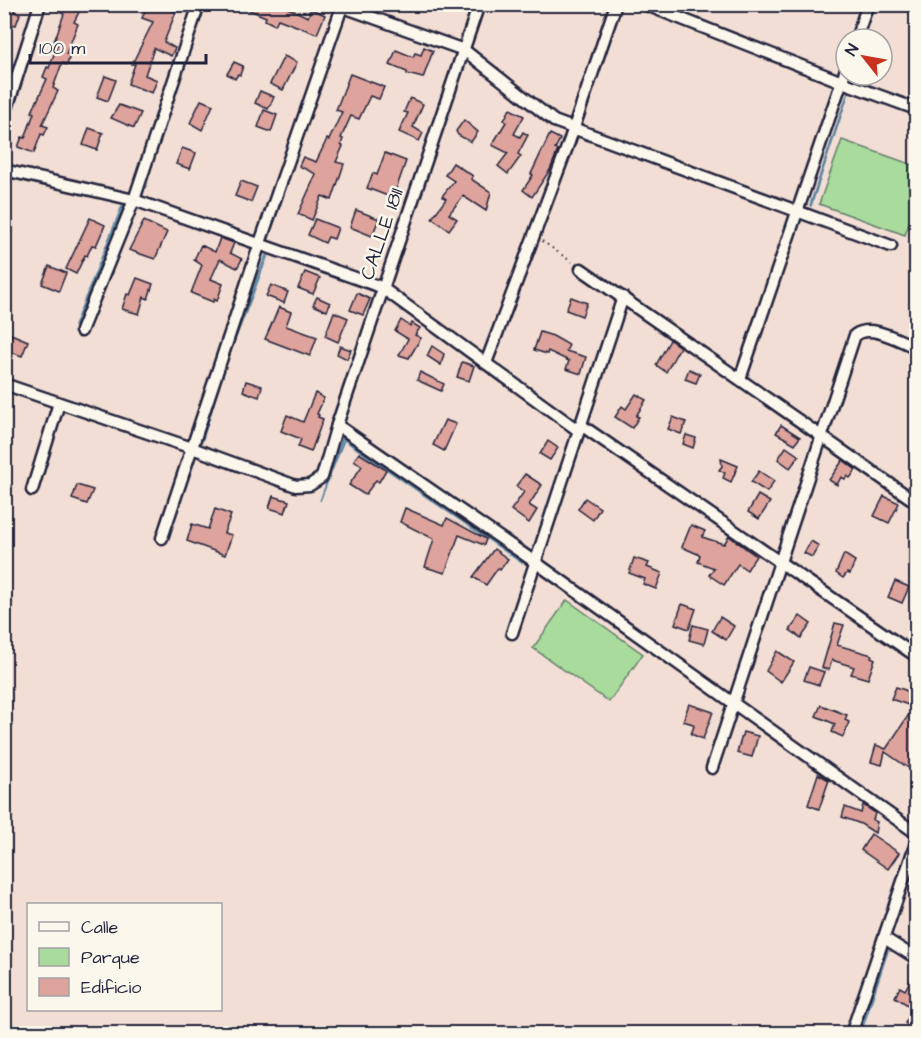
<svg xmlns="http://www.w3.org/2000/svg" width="921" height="1038" viewBox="0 0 921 1038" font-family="'Architects Daughter',sans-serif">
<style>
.green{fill:#a8db9c;stroke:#657e6c;stroke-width:1.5}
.water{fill:#85c7e6;stroke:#5d85a2;stroke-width:1.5}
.building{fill:#dda39c;stroke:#22223b;stroke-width:1.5}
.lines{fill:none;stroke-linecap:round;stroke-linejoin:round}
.minor-casing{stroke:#22223b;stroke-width:15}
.path{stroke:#22223b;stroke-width:2;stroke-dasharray:1.5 4.5;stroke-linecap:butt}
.minor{stroke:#fbf7ec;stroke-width:10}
.labels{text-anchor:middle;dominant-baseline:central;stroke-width:5;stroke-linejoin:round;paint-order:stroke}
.street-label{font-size:20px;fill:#22223b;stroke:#fbf7ec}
</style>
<rect width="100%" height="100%" fill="#f2ded4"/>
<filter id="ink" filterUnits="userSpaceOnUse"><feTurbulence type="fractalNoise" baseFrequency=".0167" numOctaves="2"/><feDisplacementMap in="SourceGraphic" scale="12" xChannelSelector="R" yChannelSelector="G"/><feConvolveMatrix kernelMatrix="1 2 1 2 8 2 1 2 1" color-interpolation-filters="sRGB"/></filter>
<g filter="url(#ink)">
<!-- green -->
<g class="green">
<path d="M842,140L916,166V204L905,235L819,204Z"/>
<path d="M567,600L643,654L609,702L533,648Z"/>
</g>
<!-- water -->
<g class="water">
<path d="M323,77L269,238L267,237Z"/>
<path d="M848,92H849L811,206L810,205Z"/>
<path d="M122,206H124L75,327L74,326Z"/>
<path d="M266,255H268L228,358L202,442L227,357Z"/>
<path d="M343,437L523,562L522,563L344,440L320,501Z"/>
<path d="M887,950L888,951L861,1033H859Z"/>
</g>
<!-- building -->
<g class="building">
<path d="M4,4H16L14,12L20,14L16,25L12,24L4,40Z"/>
<path d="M65,4H74L81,8L74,22L78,24L66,54L70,55L67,65L62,63L53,88L58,91L42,125L48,127L44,135L41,134L34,153L18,147L22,137L25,138L34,113L32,112L47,79L43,77L47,67L49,68L58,43L54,42L64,14L61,13Z"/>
<path d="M148,4H158L176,12L164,42L175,48L171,56L154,48L145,75L157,80L152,93L128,84L135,64H132L153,22L142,18Z"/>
<path d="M235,4H279L308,17L311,9L325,15L317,34L278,19L275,25L265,20L266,17Z"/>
<path d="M424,47L433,51L423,78L407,74V72L390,65L396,50L413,57L415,53L421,55Z"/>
<path d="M284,56L297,62L283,90L270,84Z"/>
<path d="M234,62L243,66L240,75L238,74L235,79L227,74Z"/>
<path d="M350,74L384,87L379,99L370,96L359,119L351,116L341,138L343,139L341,145L343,146L336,162L344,164L332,200L322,196L312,220L298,214L316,174L299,166L303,157L316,162L327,139L329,140L342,112L336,110Z"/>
<path d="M105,76L116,80L108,101L97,97Z"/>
<path d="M260,91L274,97L268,109L255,103Z"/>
<path d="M410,98L423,104L413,127L423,133L419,141L399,132L408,113L404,112Z"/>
<path d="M201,100L213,105L202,130L190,123Z"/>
<path d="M119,105L141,113L134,128L111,118Z"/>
<path d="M510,109L524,116L514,134L520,137L523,132L528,135L518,154L521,156L508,174L498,166L508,153L492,145L506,122L504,120Z"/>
<path d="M264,110L277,115L271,132L258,127Z"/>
<path d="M464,120L478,132L471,142L458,135L456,131Z"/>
<path d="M89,128L103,133L97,150L83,145Z"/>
<path d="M550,134L560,139L555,149L558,150L550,170L532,197L523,190L533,175L531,174Z"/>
<path d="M182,148L196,153L190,169L176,164Z"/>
<path d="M385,153L406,161L393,198L367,188L373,173L377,175Z"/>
<path d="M453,163L473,176L471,179L491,192L486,211L463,196L449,214L457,219L449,230L432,218L446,199L442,196L454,181L445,175Z"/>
<path d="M241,181L257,187L251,202L235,196Z"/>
<path d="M356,210L379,219L372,236L350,227Z"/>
<path d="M90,218L105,225L96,246L92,245L87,256L85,255L76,274L66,269Z"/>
<path d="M315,219L338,228L334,239L328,237L325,243L308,235Z"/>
<path d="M144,221L167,232L155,259L129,250Z"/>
<path d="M220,238L234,243L230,253L242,259L237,268L220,259L211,279L223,284L217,301L214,299L213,302L191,293L202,265L194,260L201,245L215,252Z"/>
<path d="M49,266L66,273L59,291L42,284Z"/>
<path d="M305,272L320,278L313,294L298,288Z"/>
<path d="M137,278L153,284L148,299L144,297L139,314L122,309L127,294L130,295Z"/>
<path d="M271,285L288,292L284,303L266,296Z"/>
<path d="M357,293L370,299L363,315L350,310Z"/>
<path d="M317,297L330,303L327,311L313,305Z"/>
<path d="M571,297L587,303L582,316L566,310Z"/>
<path d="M279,307L291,312L286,326L317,337L310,356L265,339Z"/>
<path d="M334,312L348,318L338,342L325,336Z"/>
<path d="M401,320L410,326L412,323L420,328L415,335L421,338L409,358L399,355L408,339L395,331Z"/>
<path d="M540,332L553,336L569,345L566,351L586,357L581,374L566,369L569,361L548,351L547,354L534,350Z"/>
<path d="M11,334L28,341L22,356L6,350Z"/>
<path d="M670,340L680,347L666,372L656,365Z"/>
<path d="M340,346L351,350L347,359L337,354Z"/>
<path d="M432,346L444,354L441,365L427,356Z"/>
<path d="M462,362L474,366L469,381L457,377Z"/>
<path d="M689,369L700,374L696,383L685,379Z"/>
<path d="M420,372L444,384L441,391L417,380Z"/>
<path d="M246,381L262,386L259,397L243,391Z"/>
<path d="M315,393L324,398L317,414L319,415L318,417L323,419L311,452L298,447L301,439L281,431L287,415L303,422Z"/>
<path d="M636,394L646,400L636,416L639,417L632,428L615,417L622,406L626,409Z"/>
<path d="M673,417L686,422L681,434L668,429Z"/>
<path d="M445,420L456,424L444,451L433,445Z"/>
<path d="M781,425L800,437L795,444L776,433Z"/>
<path d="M686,435L696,438L693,448L683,444Z"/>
<path d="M548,441L558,448L550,460L540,454Z"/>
<path d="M786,447L799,456L790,468L778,459Z"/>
<path d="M359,453L386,470L379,482L376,480L365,495L349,485L362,466L354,460Z"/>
<path d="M721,459L738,466L731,482L723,478L725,473L719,470L722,466Z"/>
<path d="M843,460L856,470L850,478L847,476L845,479L841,477L837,485L829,480Z"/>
<path d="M759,471L774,481L767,492L751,482Z"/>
<path d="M525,474L542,485L529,505L537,510L529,523L511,510L524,492L516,486Z"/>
<path d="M77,485L93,490L87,504L72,499Z"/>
<path d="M758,495L770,502L759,519L748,512Z"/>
<path d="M273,496L289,501L285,513L269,508Z"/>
<path d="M884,496L899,503L889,523L874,516Z"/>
<path d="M585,498L600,508L593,520L578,509Z"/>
<path d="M405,508L444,525L447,518L486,539L484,545L459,535L445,573L425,567L434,539L400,522Z"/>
<path d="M215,509L231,515L224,533L232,535L225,555L187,541L192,524L208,529Z"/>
<path d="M691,525L705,531L702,537L724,544L729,536L756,556L747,570L738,564L724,585L709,575L714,568L698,562L700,555L682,547Z"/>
<path d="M811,541L819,546L812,557L804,553Z"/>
<path d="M494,549L508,559L500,570L498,568L486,585L473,577Z"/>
<path d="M844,554L855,561L850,574L847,573L843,578L836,573Z"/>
<path d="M634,558L649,563L647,567L662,573L656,589L643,584L645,579L629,573Z"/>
<path d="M895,581L909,587L902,603L888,597Z"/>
<path d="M682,604L696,609L689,629L675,624Z"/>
<path d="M800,616L811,624L801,638L790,630Z"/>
<path d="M720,617L734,626L726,640L712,631Z"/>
<path d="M835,623L844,625L837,645L872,655L871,657L875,659L868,679L851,674L854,667L832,660L829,670L822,668Z"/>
<path d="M693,625L708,629L704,644L689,640Z"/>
<path d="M777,651L794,662L781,682L766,671Z"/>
<path d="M809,667L824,672L819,685L804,680Z"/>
<path d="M896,687L905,690L916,700V746L911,755L916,758V773L885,752L882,765L871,762L876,745L886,749L914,707L891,699Z"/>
<path d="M689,704L713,712L703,739L691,734L694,726L693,724L683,721Z"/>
<path d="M821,705L847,715L845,720L849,722L843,737L832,732L835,724L816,716Z"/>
<path d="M743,732L758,736L752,757L737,753Z"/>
<path d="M818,774L829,780L819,809L808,805Z"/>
<path d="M863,805L875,813L873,820L877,822L875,833L861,824L842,817L845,807L861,813Z"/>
<path d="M871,834L899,853L888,869L861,850Z"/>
<path d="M916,970V998L911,1007L895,997L900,987L905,990Z"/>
<path d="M916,1005V1031L905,1023Z"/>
</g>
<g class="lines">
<!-- minor casing -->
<g class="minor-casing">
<g id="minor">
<path d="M335,4L464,50L554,121L891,246"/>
<path d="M644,4L842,82L916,109"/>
<path d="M856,39L868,4"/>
<path d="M4,118L40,4"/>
<path d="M4,170L134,200L381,287L579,431"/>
<path d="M581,269L916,502"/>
<path d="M81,331L134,200L199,4"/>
<path d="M486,363L569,142L616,4"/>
<path d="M740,379L846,69"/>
<path d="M4,384L192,448L296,486L310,485L322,477L337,425L479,4"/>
<path d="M337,425L535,562L916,833"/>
<path d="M581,425L916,656"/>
<path d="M32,490L59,403"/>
<path d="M162,538L260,243L343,4"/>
<path d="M512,633L623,297"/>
<path d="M712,768L855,335C871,323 899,341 916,347"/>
<path d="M884,938L916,958"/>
<path d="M851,1034L916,843"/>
</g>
</g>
<!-- path -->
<path class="path" d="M542,241L572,262"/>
<!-- minor -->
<use href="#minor" class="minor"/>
</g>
</g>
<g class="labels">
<!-- street labels -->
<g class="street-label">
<text transform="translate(382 234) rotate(-71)">CALLE 1811</text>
</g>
</g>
<!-- margin -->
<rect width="921" height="1038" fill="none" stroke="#fbf7ec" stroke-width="24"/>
<rect x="12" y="12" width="897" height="1014" fill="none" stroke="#22223b" stroke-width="2" filter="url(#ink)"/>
<!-- legend -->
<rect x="27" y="903" width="195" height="108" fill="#fbf7ec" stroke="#a4a2a5" stroke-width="1.5"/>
<rect x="39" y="922" width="30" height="9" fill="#fbf7ec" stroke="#a4a2a5" stroke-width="1.5"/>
<text x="81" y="933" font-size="18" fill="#22223b">Calle</text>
<rect x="39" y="948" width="30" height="18" fill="#a8db9c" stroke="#a4a2a5" stroke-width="1.5"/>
<text x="81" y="963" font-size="18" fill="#22223b">Parque</text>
<rect x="39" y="978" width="30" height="18" fill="#dda39c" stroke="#a4a2a5" stroke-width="1.5"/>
<text x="81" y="993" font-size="18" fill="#22223b">Edificio</text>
<!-- north arrow -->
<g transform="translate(864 57) rotate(301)"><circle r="28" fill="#fbf7ec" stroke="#a4a2a5" stroke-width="1.5"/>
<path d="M0-4.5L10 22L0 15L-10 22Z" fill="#c8321e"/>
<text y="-9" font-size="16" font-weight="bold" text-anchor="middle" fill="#22223b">N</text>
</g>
<!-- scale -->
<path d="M30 54v9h176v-9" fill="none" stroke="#22223b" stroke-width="3"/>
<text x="39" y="54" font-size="18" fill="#22223b" stroke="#fbf7ec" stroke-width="4.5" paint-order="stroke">100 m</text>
</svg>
